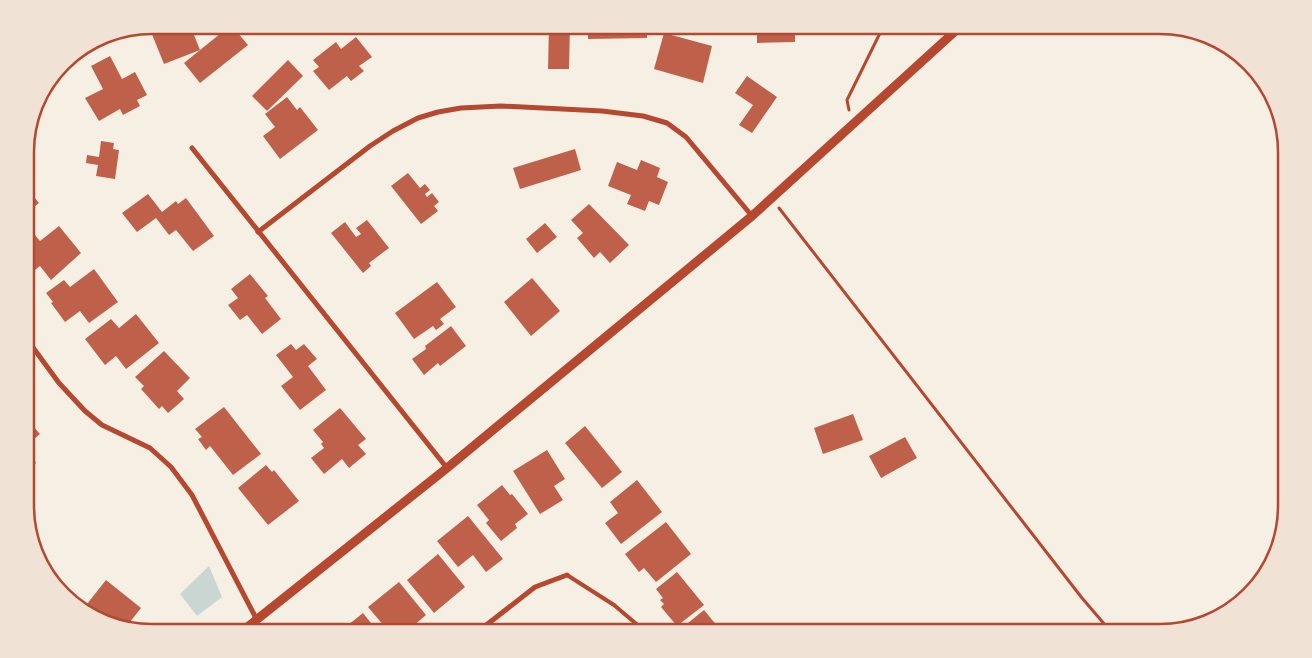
<svg xmlns="http://www.w3.org/2000/svg" width="1312" height="658" viewBox="0 0 1312 658" font-family="'Archivo Narrow',sans-serif">
<style>
.water{fill:#c9d6d2}
.building{fill:#bf614a}
.lines{fill:none;stroke-linecap:round;stroke-linejoin:round}
.path{stroke:#b5482f;stroke-width:3}
.service{stroke:#b5482f;stroke-width:4}
.minor{stroke:#b5482f;stroke-width:5}
.tertiary{stroke:#b5482f;stroke-width:9}
.rim{fill:none;stroke:#b5482f;stroke-width:2.5}
</style>
<rect width="100%" height="100%" fill="#f6efe4"/>
<!-- water -->
<path class="water" d="M209,566L222,597L197,616L180,594Z"/>
<!-- building -->
<g class="building">
<path d="M169,25H190L200,50L164,64L151,32Z"/>
<path d="M231,25L248,45L200,83L184,63Z"/>
<path d="M549,25H570L569,69H548Z"/>
<path d="M588,25H647V38L588,39Z"/>
<path d="M673,25H707L704,35Z"/>
<path d="M757,25H795V42L757,43Z"/>
<path d="M664,33L712,46L703,83L654,69Z"/>
<path d="M356,37L372,57L359,66L364,71L351,81L347,76L329,90L313,71L319,67L313,60L336,42L341,49Z"/>
<path d="M110,56L122,79L135,72L147,95L137,100L140,106L123,115L120,109L99,121L85,98L103,89L91,66Z"/>
<path d="M288,60L303,76L267,111L252,96Z"/>
<path d="M747,76L777,97L752,133L739,125L753,105L735,93Z"/>
<path d="M287,97L297,110L300,107L318,130L280,159L263,136L275,127L265,114Z"/>
<path d="M101,141L114,143L113,149L119,150L115,179L96,176L98,165L86,163L87,155L99,157Z"/>
<path d="M575,149L581,170L520,189L513,168Z"/>
<path d="M641,160L660,168L657,177L668,182L659,205L649,201L645,211L627,204L631,195L608,186L617,162L637,170Z"/>
<path d="M408,173L420,188L425,184L430,190L425,194L427,197L432,193L439,202L434,206L438,211L421,224L391,186Z"/>
<path d="M25,186L39,203L25,214Z"/>
<path d="M148,194L162,212L176,201L178,204L186,198L214,236L193,251L176,230L169,235L156,218L137,232L122,213Z"/>
<path d="M589,204L629,245L610,263L600,252L594,258L577,238L583,233L571,220Z"/>
<path d="M367,220L389,248L369,263L371,266L363,273L331,233L345,222L356,237L361,234L356,228Z"/>
<path d="M545,223L557,237L537,253L526,239Z"/>
<path d="M59,226L81,253L51,280L40,266L27,276L26,275L25,235L29,240L35,235L40,241Z"/>
<path d="M94,269L118,302L89,323L80,311L65,322L51,303L53,302L46,293L64,280L70,287Z"/>
<path d="M250,274L268,296L265,298L281,319L262,334L247,315L240,320L228,305L238,298L231,289Z"/>
<path d="M532,278L560,311L531,336L504,302Z"/>
<path d="M437,282L456,307L440,319L444,324L436,330L433,326L414,339L395,313Z"/>
<path d="M136,314L159,343L126,369L116,356L105,365L85,339L111,319L119,328Z"/>
<path d="M451,326L466,346L440,366L438,363L424,375L412,359L426,349L425,346Z"/>
<path d="M291,344L296,350L304,344L317,359L308,366L326,390L300,410L281,386L293,377L276,355Z"/>
<path d="M164,351L190,378L177,391L184,399L168,413L162,406L159,409L141,389L144,386L135,377Z"/>
<path d="M224,407L261,454L233,475L210,446L206,450L198,439L202,437L195,429Z"/>
<path d="M340,408L366,439L358,445L366,454L349,468L342,459L324,474L311,458L324,448L321,444L323,442L313,430Z"/>
<path d="M853,414L863,440L823,454L814,428Z"/>
<path d="M26,418L40,434L27,445L31,450L28,453L36,463L26,470Z"/>
<path d="M585,426L622,472L602,488L565,443Z"/>
<path d="M905,437L917,458L881,478L869,456Z"/>
<path d="M547,450L565,479L554,486L563,500L540,514L513,471Z"/>
<path d="M266,465L272,472L274,470L299,501L268,525L238,488Z"/>
<path d="M637,480L662,512L621,544L605,523L618,513L610,502Z"/>
<path d="M502,485L510,495L512,494L528,514L515,524L517,528L501,541L486,523L489,520L477,505Z"/>
<path d="M468,516L503,559L486,572L473,555L458,567L437,541Z"/>
<path d="M666,522L691,554L656,582L644,568L639,572L625,554Z"/>
<path d="M438,554L465,587L434,613L407,580Z"/>
<path d="M677,572L704,605L677,626L661,607L664,604L660,600L663,598L656,589Z"/>
<path d="M106,580L141,608L126,627L96,620L83,609Z"/>
<path d="M399,582L426,615L405,633H390L368,607Z"/>
<path d="M704,610L723,633H688L683,627Z"/>
<path d="M363,613L379,633H338Z"/>
</g>
<g class="lines">
<!-- path -->
<g class="path">
<path d="M931,25L935,32"/>
<path d="M849,110L847,100L884,25"/>
<path d="M779,208L1082,598L1112,633"/>
</g>
<!-- service -->
<path class="service" d="M567,575L614,605L647,633"/>
<!-- minor -->
<g class="minor">
<path d="M192,148L447,468"/>
<path d="M258,232L370,146L393,131L418,118L438,112L461,108L501,106L602,111L643,116L667,123L686,137L752,216"/>
<path d="M26,338L59,383L85,411L102,425L150,448L171,467L192,495L257,620"/>
<path d="M476,633L535,587L567,575"/>
</g>
<!-- tertiary -->
<path class="tertiary" d="M240,633L447,468L752,216L962,25"/>
</g>
<!-- crop -->
<path d="M0 0H1312V658H0ZM152 34H1160A118 118 0 0 1 1278 152V506A118 118 0 0 1 1160 624H152A118 118 0 0 1 34 506V152A118 118 0 0 1 152 34Z" fill="#f1e2d6" fill-rule="evenodd"/>
<path class="rim" d="M152 34H1160A118 118 0 0 1 1278 152V506A118 118 0 0 1 1160 624H152A118 118 0 0 1 34 506V152A118 118 0 0 1 152 34Z"/>
</svg>
